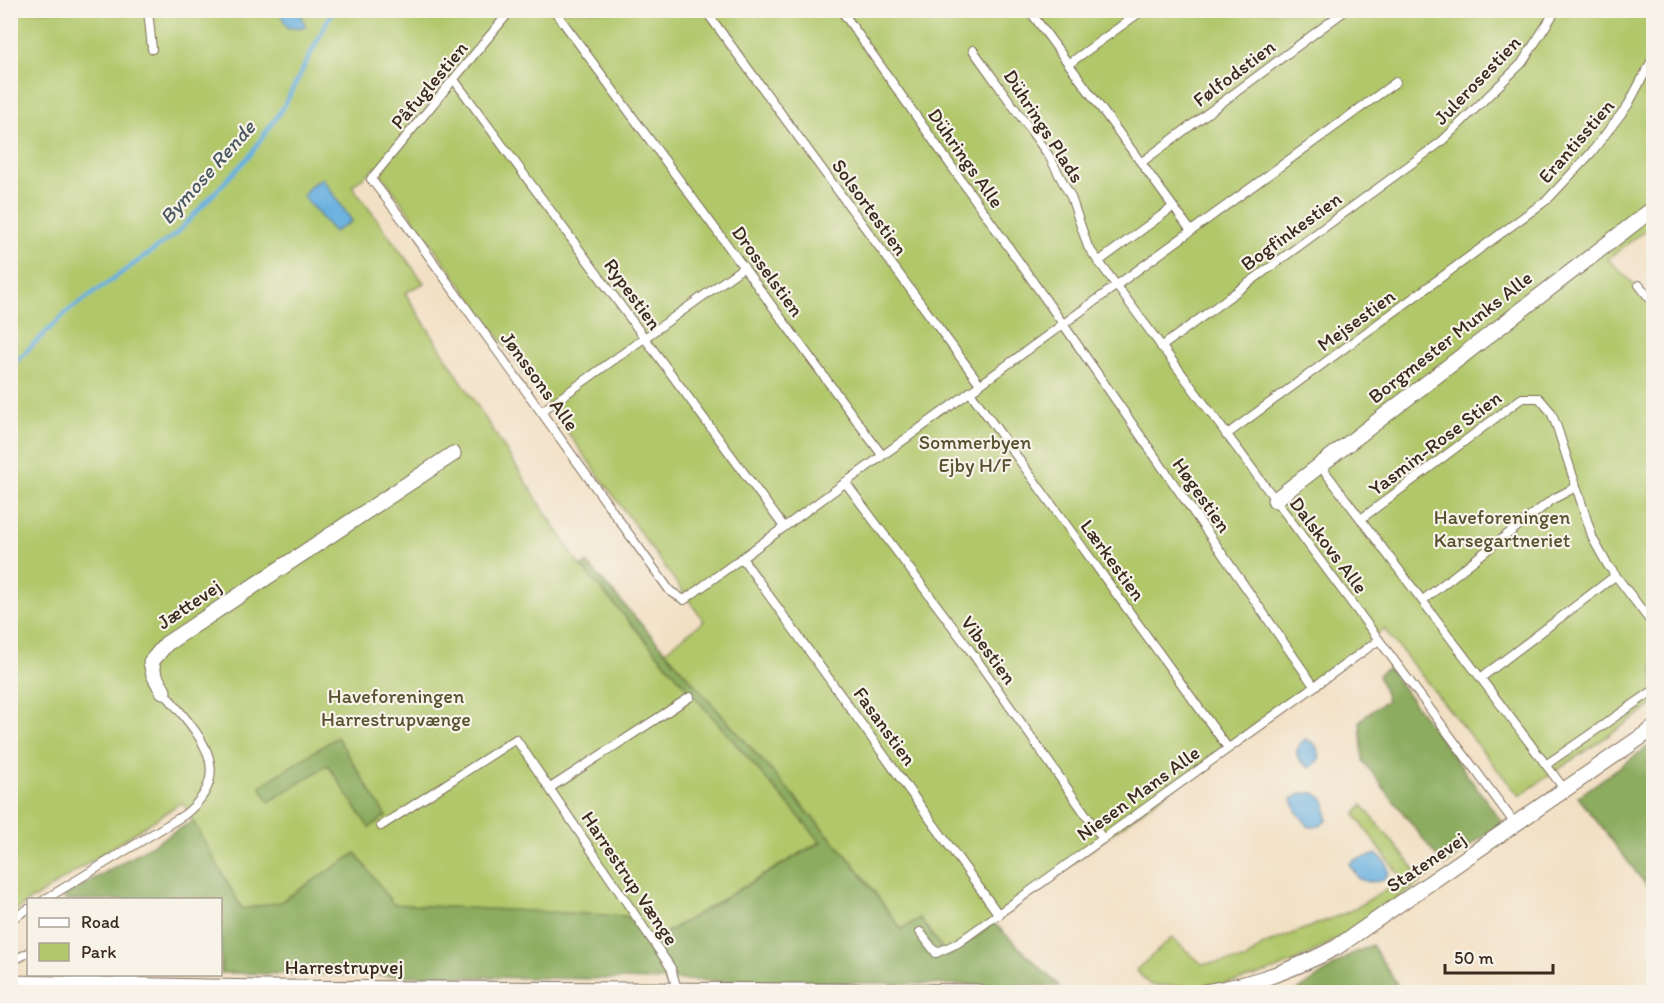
<svg xmlns="http://www.w3.org/2000/svg" width="1664" height="1003" viewBox="0 0 1664 1003" font-family="Itim,sans-serif">
<style>
.green{fill:#b1c76b;stroke:#767844;stroke-width:1.5}
.forest{fill:#8cac5f;stroke:#646b3e;stroke-width:1.5}
.water{fill:#69b0e0;stroke:#526d7f;stroke-width:1.5}
.lines{fill:none;stroke-linecap:round;stroke-linejoin:round}
.stream{stroke:#69b0e0;stroke-width:4.5}
.lane-casing{stroke:#7b6a58;stroke-width:10}
.street-casing{stroke:#7b6a58;stroke-width:17}
.lane{stroke:#fff;stroke-width:8}
.street{stroke:#fff;stroke-width:15}
.labels{text-anchor:middle;dominant-baseline:central;stroke-width:4.5;stroke-linejoin:round;paint-order:stroke}
.street-label{font-size:20px;fill:#3b2a1e;stroke:#f7f3e8}
.park-label{font-size:20px;fill:#585131;stroke:#f7f3e8}
.water-label{font-size:21px;font-style:italic;fill:#4b5962;stroke:#f7f3e8}
</style>
<rect width="100%" height="100%" fill="#f7f3e8"/>
<filter id="ink" filterUnits="userSpaceOnUse"><feTurbulence type="fractalNoise" baseFrequency=".0167" numOctaves="2"/><feDisplacementMap in="SourceGraphic" scale="12" xChannelSelector="R" yChannelSelector="G"/><feConvolveMatrix kernelMatrix="1 2 1 2 8 2 1 2 1" color-interpolation-filters="sRGB"/></filter>
<filter id="wash" filterUnits="userSpaceOnUse"><feTurbulence type="fractalNoise" baseFrequency=".008" numOctaves="4" result="noise"/><feDisplacementMap in="SourceGraphic" scale="24" xChannelSelector="R" yChannelSelector="G"/><feGaussianBlur stdDeviation="1.35" result="paint"/><feColorMatrix in="noise" values="0 0 0 0 0 0 0 0 0 0 0 0 0 0 0 0 0 1.4 0 .05"/><feComposite in="paint" operator="in"/></filter>
<g filter="url(#wash)">
<rect width="100%" height="100%" fill="#f2e0c5"/>
<!-- green -->
<g class="green">
<path d="M11,11H1653V224L1608,259L1653,303V705L1519,796L1384,629L948,957L920,918L902,930L855,865L665,651L704,621L376,167L352,186L424,283L405,293L578,563L821,841L650,942L262,944L182,802L33,899L28,900V902L11,914Z"/>
<path d="M1362,805L1418,873L1431,864L1436,871C1366,920 1290,982 1200,986C1184,987 1166,985 1150,985L1136,970L1172,938L1202,964L1245,960L1263,945L1348,912L1403,880L1355,815Z"/>
</g>
<!-- forest -->
<g class="forest">
<path d="M587,563L852,862L901,929L920,918L948,957L994,923L1059,986L221,973L220,900H65L63,897L193,821L242,909L280,902L356,853L393,904L626,916L650,942L821,842L581,566Z"/>
<path d="M1388,668L1502,822L1444,866L1363,761L1360,720L1387,700L1378,675Z"/>
<path d="M337,737L386,816L369,828L328,765L269,802L260,786Z"/>
<path d="M1653,743V894L1578,797Z"/>
<path d="M1372,945L1402,992H1296L1350,955Z"/>
</g>
<!-- water -->
<g class="water">
<path d="M279,11H300L306,27L288,28Z"/>
<path d="M322,178L352,221L334,232L303,196L311,185Z"/>
<path d="M1305,739C1316,742 1318,748 1320,759L1310,768C1296,760 1291,751 1305,739Z"/>
<path d="M1302,793H1316L1326,802L1327,820L1320,826L1309,827L1296,811L1292,799Z"/>
<path d="M1377,854L1386,862L1389,872L1384,880L1370,882L1359,879L1349,864L1354,860Z"/>
</g>
<g class="lines">
<!-- stream -->
<path class="stream" d="M10,367L68,311L176,234L251,154L284,106L333,10"/>
</g>
</g>
<g filter="url(#ink)">
<g class="lines">
<!-- lane casing -->
<g class="lane-casing">
<g id="lane">
<path d="M148,10L152,49"/>
<path d="M511,10L371,179L405,223L670,591L684,600L1396,82"/>
<path d="M554,10L882,455"/>
<path d="M705,10L980,384"/>
<path d="M841,10L1063,324L1314,686"/>
<path d="M1036,10L1032,14L1191,231"/>
<path d="M973,50L1049,156L1071,197L1088,247L1516,825"/>
<path d="M1070,63L1143,10"/>
<path d="M455,81L784,527"/>
<path d="M1142,162L1346,10"/>
<path d="M1098,262L1173,207"/>
<path d="M1639,285L1654,304"/>
<path d="M1161,347L1441,142L1522,63L1556,10"/>
<path d="M970,392L1228,748"/>
<path d="M542,411L744,267"/>
<path d="M1226,435L1548,199L1591,153L1628,105L1654,56"/>
<path d="M1320,465L1565,790"/>
<path d="M845,482L970,650L1103,839"/>
<path d="M1361,519L1522,398H1539L1551,412L1557,427L1593,539L1607,564L1654,626"/>
<path d="M742,558L999,915"/>
<path d="M1423,600L1553,499L1576,487"/>
<path d="M1482,677L1615,576"/>
<path d="M1547,764L1654,690"/>
<path d="M550,788L690,697"/>
<path d="M381,826L516,739L671,968L677,989"/>
<path d="M44,900L184,815C240,771 196,732 163,691"/>
<path d="M10,920L28,909"/>
<path d="M920,932L936,953L958,943L1379,640"/>
<path d="M10,962L28,953"/>
</g>
</g>
<!-- street casing -->
<g class="street-casing">
<g id="street">
<path d="M1275,500L1654,208"/>
<path d="M163,691L154,675L151,662L166,644L453,454"/>
<path d="M10,983L261,988L978,992"/>
<path d="M1205,992C1253,985 1294,970 1337,947L1654,728"/>
</g>
</g>
<!-- lane -->
<use href="#lane" class="lane"/>
<!-- street -->
<use href="#street" class="street"/>
</g>
</g>
<g class="labels">
<!-- street labels -->
<g class="street-label">
<text transform="translate(1234 73) rotate(-37)">Følfodstien</text>
<text transform="translate(1477 80) rotate(-46)">Julerosestien</text>
<text transform="translate(429 85) rotate(-50)">Påfuglestien</text>
<text transform="translate(1044 126) rotate(57)">Dührings Plads</text>
<text transform="translate(1576 141) rotate(-49)">Erantisstien</text>
<text transform="translate(966 158) rotate(55)">Dührings Alle</text>
<text transform="translate(870 207) rotate(54)">Solsortestien</text>
<text transform="translate(1291 231) rotate(-36)">Bogfinkestien</text>
<text transform="translate(768 271) rotate(54)">Drosselstien</text>
<text transform="translate(633 294) rotate(54)">Rypestien</text>
<text transform="translate(1356 320) rotate(-36)">Mejsestien</text>
<text transform="translate(1450 337) rotate(-38)">Borgmester Munks Alle</text>
<text transform="translate(540 381) rotate(54)">Jønssons Alle</text>
<text transform="translate(1435 443) rotate(-37)">Yasmin-Rose Stien</text>
<text transform="translate(1202 495) rotate(55)">Høgestien</text>
<text transform="translate(1329 545) rotate(53)">Dalskovs Alle</text>
<text transform="translate(1113 560) rotate(54)">Lærkestien</text>
<text transform="translate(189 604) rotate(-34)">Jættevej</text>
<text transform="translate(989 650) rotate(54)">Vibestien</text>
<text transform="translate(885 726) rotate(54)">Fasanstien</text>
<text transform="translate(1138 793) rotate(-36)">Niesen Mans Alle</text>
<text transform="translate(1426 862) rotate(-34)">Statenevej</text>
<text transform="translate(630 878) rotate(56)">Harrestrup Vænge</text>
<text x="344" y="967">Harrestrupvej</text>
</g>
<!-- park labels -->
<g class="park-label">
<text x="975" y="442">Sommerbyen<tspan x="975" dy="23">Ejby H/F</tspan></text>
<text x="1502" y="517">Haveforeningen<tspan x="1502" dy="23">Karsegartneriet</tspan></text>
<text x="396" y="696">Haveforeningen<tspan x="396" dy="23">Harrestrupvænge</tspan></text>
</g>
<!-- water labels -->
<g class="water-label">
<text transform="translate(207 172) rotate(-48)">Bymose Rende</text>
</g>
</g>
<!-- margin -->
<rect width="1664" height="1003" fill="none" stroke="#f7f3e8" stroke-width="36"/>
<!-- legend -->
<rect x="27" y="898" width="195" height="78" fill="#f7f3e8" stroke="#aca397" stroke-width="1.5"/>
<rect x="39" y="918" width="30" height="9" fill="#ffffff" stroke="#aca397" stroke-width="1.5"/>
<text x="81" y="928" font-size="18" fill="#3b2a1e">Road</text>
<rect x="39" y="943" width="30" height="18" fill="#b1c76b" stroke="#aca397" stroke-width="1.5"/>
<text x="81" y="958" font-size="18" fill="#3b2a1e">Park</text>
<!-- scale -->
<path d="M1445 964v9h108v-9" fill="none" stroke="#3b2a1e" stroke-width="3"/>
<text x="1454" y="964" font-size="18" fill="#3b2a1e" stroke="#f7f3e8" stroke-width="4.5" paint-order="stroke">50 m</text>
</svg>
